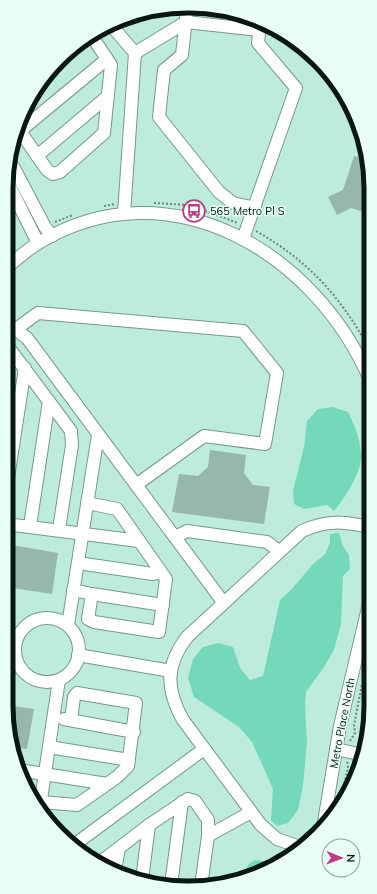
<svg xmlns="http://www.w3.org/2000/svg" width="377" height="894" viewBox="0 0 377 894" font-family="Mulish,sans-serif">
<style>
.built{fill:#beecdc}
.water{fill:#74d8ba}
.building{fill:#95b8ab}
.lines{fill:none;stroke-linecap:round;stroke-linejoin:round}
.minor-casing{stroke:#76988c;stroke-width:14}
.path{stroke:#6d867e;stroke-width:2;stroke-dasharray:2 2;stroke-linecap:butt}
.minor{stroke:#fff;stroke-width:12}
.labels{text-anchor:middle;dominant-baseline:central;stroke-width:3;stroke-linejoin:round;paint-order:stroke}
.poi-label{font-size:11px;fill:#091713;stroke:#e9fff6;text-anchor:start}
.street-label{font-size:11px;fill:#091713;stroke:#e9fff6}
.rim{fill:none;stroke:#091713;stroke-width:5}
</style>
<rect width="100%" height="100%" fill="#d0f5e8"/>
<!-- built -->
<path class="built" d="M177,6L247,16L299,44L333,77L357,118L369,164L371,705L361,764L326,826L280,864L213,886L153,885L97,864L51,826L16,764L6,705V188L16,130L51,68L108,25Z"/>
<!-- water -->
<g class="water">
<path d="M333,407L348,412C355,426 361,441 361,456C362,471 344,500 334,511L327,505L304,509L294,504L293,491L304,447L307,421L318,409Z"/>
<path d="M339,533L343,546L349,555L350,569L343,576L341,624L334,650L324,667L306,692L305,705L307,742L303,786L298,810L288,823L277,826L271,820L273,789L252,742L239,727L194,697L188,678L193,659L203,647L218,643L233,647L240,668L250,680L263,676L280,600L292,589L312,565L325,554L330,543V534Z"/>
<path d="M254,860L262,861L270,867L244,876L248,865Z"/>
</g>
<!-- building -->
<g class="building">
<path d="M363,141L369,164L370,214L351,208L337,215L328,197L343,190L354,156L357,157Z"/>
<path d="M210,450L246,455L244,473L253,485L270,487L264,524L172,512L179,474L198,476L208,467Z"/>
<path d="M6,544L58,553L52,594L6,587Z"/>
<path d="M6,705L34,709L27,749L13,747Z"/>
</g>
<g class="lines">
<!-- minor casing -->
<g class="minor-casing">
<g id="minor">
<path d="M187,8L182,55L164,70L159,117L219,192L233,203L255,208"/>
<path d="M110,24L135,53L186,22L259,30"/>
<path d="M17,127L47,170L53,174L60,172L104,133L111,65L93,38L95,35"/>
<path d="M20,131L107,59"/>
<path d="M37,156L108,96"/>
<path d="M10,164L14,168L45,227L52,236"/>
<path d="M8,178L11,189L38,243"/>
<path d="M124,214L135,53"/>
<path d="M243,239L296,88L258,43L260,22"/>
<path d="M6,268C17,259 28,249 40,242C171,164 316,254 370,380"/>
<path d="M6,322L27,338L223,602"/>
<path d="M16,329L38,313L243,331L277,373L265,444L204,436L136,485"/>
<path d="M6,344L71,431L72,445L59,529"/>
<path d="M6,491L25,368"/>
<path d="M6,524L139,541"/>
<path d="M30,526L49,401"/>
<path d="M175,537L187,531L267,542L279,551"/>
<path d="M78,563L153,574L161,572"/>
<path d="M73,590L92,594L88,619L94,622L159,632L166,579L117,509L87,503"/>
<path d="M92,594L163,605"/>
<circle cx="47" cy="650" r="32"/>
<path d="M68,625L98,435"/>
<path d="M78,655L171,671"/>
<path d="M64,719L134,732"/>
<path d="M49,747L129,760"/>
<path d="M336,749L363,755"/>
<path d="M19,770L107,784"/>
<path d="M41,802L77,805L117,777L128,766L136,703L77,693L74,697L71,720"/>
<path d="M40,806L59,680"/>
<path d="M323,828L340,726L371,595"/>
<path d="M74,845L204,749"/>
<path d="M300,847L277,839L261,825L183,720C166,689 165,666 187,637L302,531C328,519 343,522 370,527"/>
<path d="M98,864L149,825L188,799L195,801L208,820V836"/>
<path d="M115,870L119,848"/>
<path d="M142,880L149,825"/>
<path d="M171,885L182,802"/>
<path d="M201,886L208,836L251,812"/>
</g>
</g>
<!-- path -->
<g class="path">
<path d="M154,203L189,205L238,223"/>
<path d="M104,206L115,204"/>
<path d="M55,222L73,215"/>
<path d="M256,231C310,262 340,296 370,350"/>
<path d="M6,250L16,244"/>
<path d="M367,663L371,649"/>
<path d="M350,741L355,733L354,725L362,684"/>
<path d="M341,799L348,767L347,761"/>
</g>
<!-- minor -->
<use href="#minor" class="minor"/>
</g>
<!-- icons -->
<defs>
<g id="bus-ring" transform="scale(1.15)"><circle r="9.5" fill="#e9fff6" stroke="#bf3b81" stroke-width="1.5"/><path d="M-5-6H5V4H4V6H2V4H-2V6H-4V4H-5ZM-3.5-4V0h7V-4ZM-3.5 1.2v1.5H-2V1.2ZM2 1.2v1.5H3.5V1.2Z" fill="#bf3b81"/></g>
</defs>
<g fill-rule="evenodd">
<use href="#bus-ring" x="194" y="211"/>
</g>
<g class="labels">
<!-- poi labels -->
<g class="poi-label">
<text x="210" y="211">565 Metro Pl S</text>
</g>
<!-- street labels -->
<g class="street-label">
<text transform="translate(342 723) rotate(-79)">Metro Place North</text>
</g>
</g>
<!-- crop -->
<path d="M0 0H377V894H0ZM188 13H189A175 175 0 0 1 364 188V706A175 175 0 0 1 189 881H188A175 175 0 0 1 13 706V188A175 175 0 0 1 188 13Z" fill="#e9fff6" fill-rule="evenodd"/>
<path class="rim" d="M188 13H189A175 175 0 0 1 364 188V706A175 175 0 0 1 189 881H188A175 175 0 0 1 13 706V188A175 175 0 0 1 188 13Z"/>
<!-- north arrow -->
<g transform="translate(341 858) rotate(91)"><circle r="19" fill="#e9fff6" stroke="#8fa29b"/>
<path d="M0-3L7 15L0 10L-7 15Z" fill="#bf3b81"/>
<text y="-6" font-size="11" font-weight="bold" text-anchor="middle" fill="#091713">N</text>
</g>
</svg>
